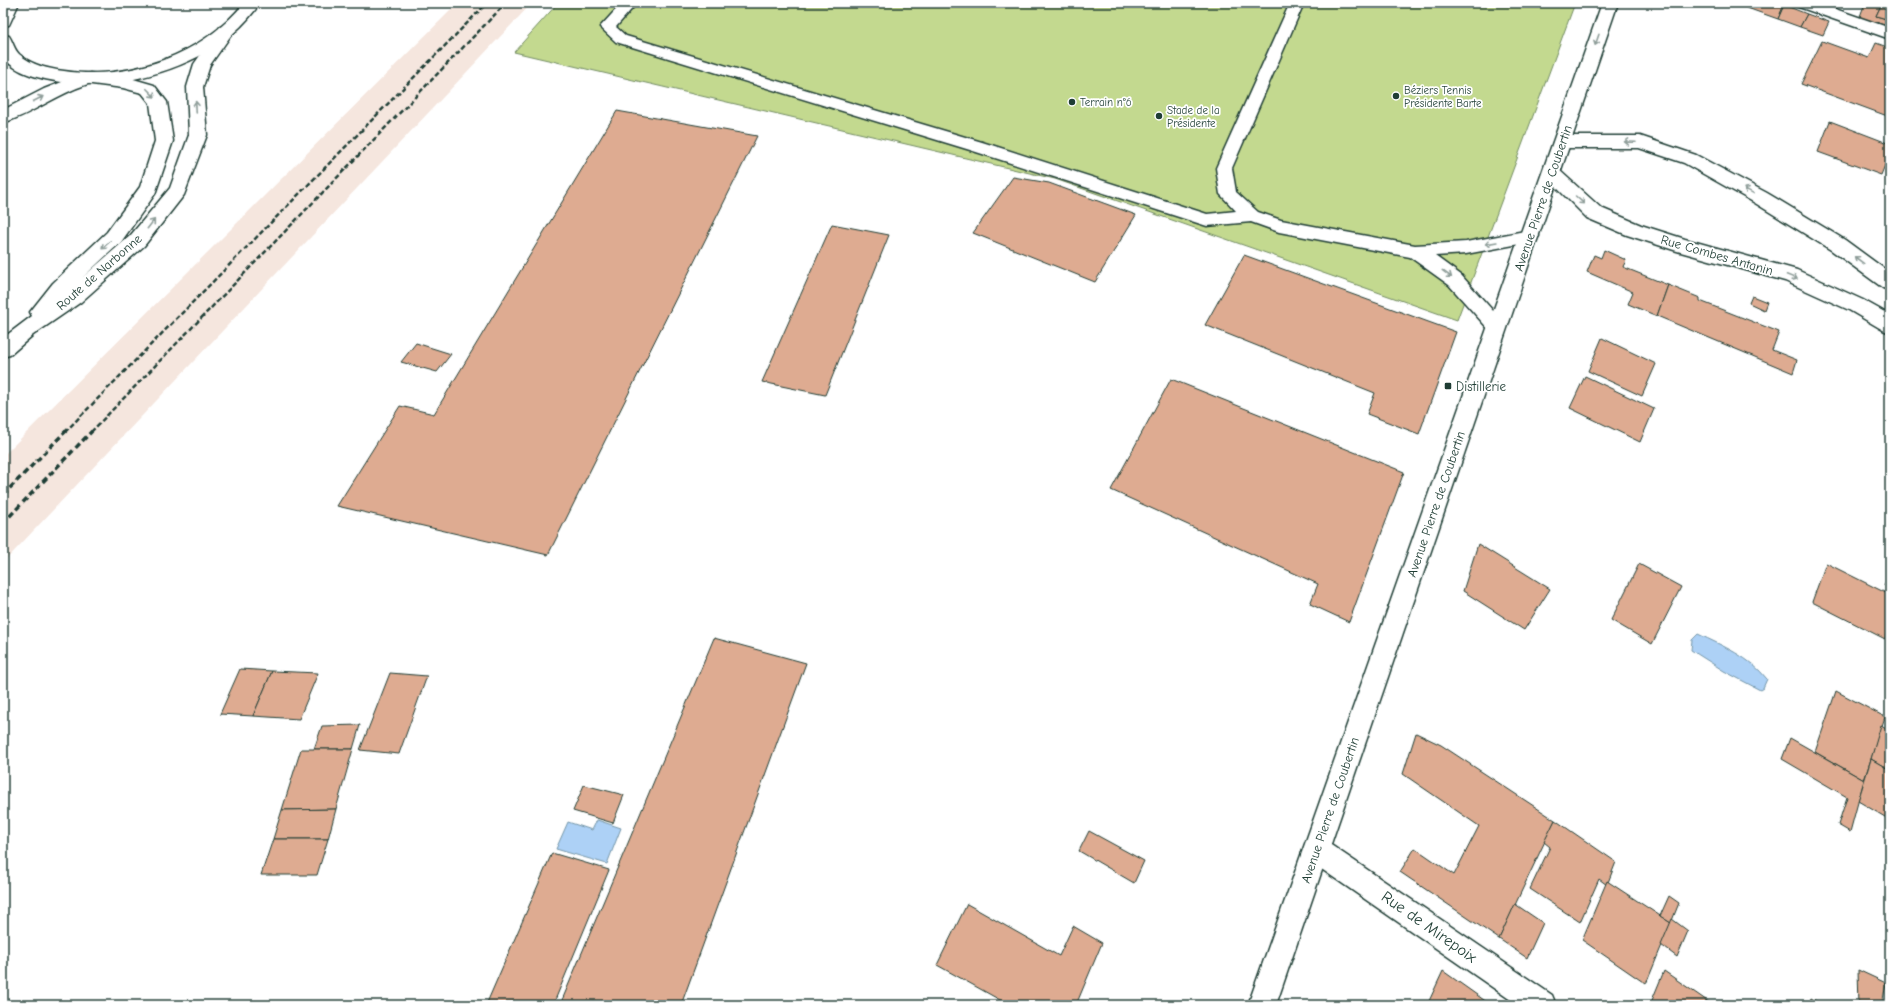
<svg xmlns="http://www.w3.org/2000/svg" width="1893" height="1008" viewBox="0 0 1893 1008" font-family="'Comic Neue',sans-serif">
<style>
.built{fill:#f5e6de}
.green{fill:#c3d98f;stroke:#718b62}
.water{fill:#add1f6;stroke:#7496a8}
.building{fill:#deab91;stroke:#1f3d34}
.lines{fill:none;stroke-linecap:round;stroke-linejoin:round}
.service-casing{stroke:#1f3d34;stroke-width:3}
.minor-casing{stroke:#1f3d34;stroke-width:3}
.secondary-casing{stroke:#1f3d34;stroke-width:3}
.primary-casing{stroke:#1f3d34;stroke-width:3}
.service{fill:#fff;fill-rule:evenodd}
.minor{fill:#fff;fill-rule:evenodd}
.secondary{fill:#fff;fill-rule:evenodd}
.primary{fill:#fff;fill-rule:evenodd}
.rail-far1{stroke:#1f3d34;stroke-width:2.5;stroke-dasharray:5 2.5;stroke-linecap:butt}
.rail{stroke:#1f3d34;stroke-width:3.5;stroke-dasharray:6 3.5;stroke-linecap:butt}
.oneway{stroke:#8f9e9a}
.poi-dot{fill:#1f3d34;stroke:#fff;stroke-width:1.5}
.labels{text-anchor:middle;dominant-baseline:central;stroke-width:3.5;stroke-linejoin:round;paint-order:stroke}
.far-poi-label{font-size:11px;fill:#1f3d34;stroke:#fff;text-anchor:start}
.street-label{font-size:13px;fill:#1f3d34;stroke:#fff}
.poi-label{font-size:13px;fill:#1f3d34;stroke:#fff;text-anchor:start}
.near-street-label{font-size:16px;fill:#1f3d34;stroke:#fff}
</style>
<rect width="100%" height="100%" fill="#fff"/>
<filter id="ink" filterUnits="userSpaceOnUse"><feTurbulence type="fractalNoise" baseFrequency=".025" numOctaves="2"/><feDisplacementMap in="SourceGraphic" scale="8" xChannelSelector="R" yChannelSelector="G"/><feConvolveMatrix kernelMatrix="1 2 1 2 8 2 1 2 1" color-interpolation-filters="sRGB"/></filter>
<g filter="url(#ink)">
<!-- built -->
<path class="built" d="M458,3H532L3,563V456Z"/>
<!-- green -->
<path class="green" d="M558,3H1575L1457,320L1055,179L514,52Z"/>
<!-- water -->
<g class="water">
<path d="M1698,634C1723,646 1750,657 1767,679L1763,688L1760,690L1724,671L1691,650L1692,640Z"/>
<path d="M597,820L621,828L607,864L556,849L568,822L592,830Z"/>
</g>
<!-- building -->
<g class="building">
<path d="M1733,3H1778L1784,5L1778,19Z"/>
<path d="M1865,3H1882L1876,16L1890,20V30L1859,19Z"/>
<path d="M1882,3H1890V20L1876,16Z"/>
<path d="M1784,5L1807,14L1800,27L1778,19Z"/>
<path d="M1807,14L1829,22L1823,35L1800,27Z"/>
<path d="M1822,41L1869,58L1876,43L1890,48V117L1801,84Z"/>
<path d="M617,111L757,136L548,555L337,506L400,406L434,414Z"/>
<path d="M1830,121L1890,144V153L1881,175L1818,152Z"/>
<path d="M1013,177L1049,183L1136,215L1095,282L973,233Z"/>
<path d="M832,224L889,235L825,395L762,382Z"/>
<path d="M1604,250L1626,260L1623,267L1668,285L1657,316L1628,304L1633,292L1587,272L1594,255L1601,258Z"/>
<path d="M1244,255L1456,332L1419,434L1367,414L1375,393L1205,325Z"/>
<path d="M1668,285L1700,298V301L1779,332L1772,350L1797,360L1793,373L1657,316Z"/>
<path d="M1752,296L1767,302L1764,310L1749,303Z"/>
<path d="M1602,338L1656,364L1642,396L1588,371Z"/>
<path d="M416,343L451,354L437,372L401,362Z"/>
<path d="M1585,376L1654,409L1640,442L1570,408Z"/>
<path d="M1171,379L1404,472L1349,622L1310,604L1318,584L1111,490Z"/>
<path d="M1478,544L1550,589L1524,630L1463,591Z"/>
<path d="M1826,563L1890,595V621L1885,639L1812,602Z"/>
<path d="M1639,564L1681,587L1652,644L1611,620Z"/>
<path d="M1889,575H1890V588L1884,585Z"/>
<path d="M714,638L806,663L681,1005H560Z"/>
<path d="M240,669L272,671L253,716L220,714Z"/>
<path d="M272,671L318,673L299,719L253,716Z"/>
<path d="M390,673L427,676L400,751L399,754L360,750Z"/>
<path d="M1836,691L1885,717L1864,780L1815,752Z"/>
<path d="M360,725L353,749H314L322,726Z"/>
<path d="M1881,725L1890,730V770L1871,759Z"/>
<path d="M1416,733L1441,745L1555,820L1499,939L1400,872L1415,848L1454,875L1479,826L1403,774Z"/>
<path d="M1790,738L1864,780L1850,832L1838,825L1847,797L1782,759Z"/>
<path d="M301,749H353L336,809L282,810Z"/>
<path d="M1871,759L1890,770V820L1858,801Z"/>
<path d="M584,785L624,795L613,823L573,811Z"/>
<path d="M336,809L328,839H273L282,810Z"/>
<path d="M1555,820L1616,862L1607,885L1599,879L1580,922L1530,889L1550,847L1544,842Z"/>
<path d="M1089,831L1144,861L1134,883L1079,851Z"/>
<path d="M273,839H328L317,875H261Z"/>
<path d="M552,853L609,870L553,1005H486Z"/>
<path d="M1607,881L1671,923L1646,984L1582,940Z"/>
<path d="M1669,896L1679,903L1671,923L1660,916Z"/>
<path d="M967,904L1059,956L1073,926L1102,943L1076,1005H1009L937,965Z"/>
<path d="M1515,904L1543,923L1527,958L1499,939Z"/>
<path d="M1672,919L1688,931L1677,957L1661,945Z"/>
<path d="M1858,970L1886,983L1882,1005H1859Z"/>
<path d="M1443,971L1491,1005H1435L1429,1001Z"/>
<path d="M1664,971L1713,1005H1650Z"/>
<path d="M1811,998L1823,1005H1808Z"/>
</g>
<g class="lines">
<!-- service casing -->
<g class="service-casing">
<path id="service" d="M622,3H637L616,27L626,36L982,142L1207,214L1236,211L1220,194L1216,168L1290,3H1304L1232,168L1236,192L1258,212L1281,220L1415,245L1466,242L1530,230L1536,232L1539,236L1536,240L1530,242L1466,254L1435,256L1461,275L1503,322L1506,327L1503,332L1497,334L1491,332L1449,285L1410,257L1279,232L1251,222L1207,226L970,150L616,42L600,27Z"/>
</g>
<!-- minor casing -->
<g class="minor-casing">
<g id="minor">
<path d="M1794,3H1818L1890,28V39L1796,6Z"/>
<path d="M1316,837L1325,841L1552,995L1556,1005H1518L1307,859L1303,850L1307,841Z"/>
</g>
</g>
<!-- secondary casing -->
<g class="secondary-casing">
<g id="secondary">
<path d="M226,26L232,27L234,31L210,65L203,87L207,135L184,195L144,246L81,302L33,335L10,355L3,357V338L32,316L30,312L53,283L107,232L140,187L155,141L150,103L142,93L123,88L84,83L82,79L84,75L90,73L123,76L154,85L167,102L173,141L155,194L121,242L83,277L130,236L170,188L189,135L187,87L194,64L220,27Z"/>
<path d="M1563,136H1640L1696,155L1767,193L1845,240L1890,273V290L1883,288L1831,250L1755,203L1684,163L1639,148H1563L1557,146L1554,142L1557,138Z"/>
<path d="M1552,167L1558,169L1601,208L1641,225L1685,239L1797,270L1863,300L1890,315V333L1883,330L1849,310L1785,281L1677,251L1627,235L1587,218L1546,177L1543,173L1546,169Z"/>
</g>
</g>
<!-- primary casing -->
<g class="primary-casing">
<g id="primary">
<path d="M3,3H19L9,25L3,26Z"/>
<path d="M244,3H260C229,50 173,73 118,82C109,84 97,82 88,84C58,93 33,114 3,123V110L44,89L62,82C42,79 16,74 3,57V35L9,36C13,42 14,49 19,54C31,65 49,69 64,71C128,81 203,55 244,3Z"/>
<path d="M1602,3H1618L1276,1005H1248Z"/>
</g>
</g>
<!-- service -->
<use href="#service" class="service"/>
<!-- minor -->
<use href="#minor" class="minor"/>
<!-- secondary -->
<use href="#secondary" class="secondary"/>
<!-- primary -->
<use href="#primary" class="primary"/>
<!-- rail-far1 -->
<g class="rail-far1">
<path d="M65,432L487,3"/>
<path d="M91,432L506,3"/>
</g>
<!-- rail -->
<g class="rail">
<path d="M3,495L66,431"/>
<path d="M3,523L92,431"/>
</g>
</g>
<!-- one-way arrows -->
<defs><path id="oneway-shaft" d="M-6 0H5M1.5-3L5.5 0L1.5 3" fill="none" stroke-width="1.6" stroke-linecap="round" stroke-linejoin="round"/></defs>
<g class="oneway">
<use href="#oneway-shaft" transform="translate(1597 40) rotate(109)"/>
<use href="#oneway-shaft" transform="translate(151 93) rotate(46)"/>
<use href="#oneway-shaft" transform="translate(38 99) rotate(-27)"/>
<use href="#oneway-shaft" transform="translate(196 107) rotate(-93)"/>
<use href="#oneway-shaft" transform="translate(1630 142) rotate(-178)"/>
<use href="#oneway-shaft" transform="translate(1749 191) rotate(-151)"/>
<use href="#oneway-shaft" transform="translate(1580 200) rotate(42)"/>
<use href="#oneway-shaft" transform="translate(151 224) rotate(-52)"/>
<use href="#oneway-shaft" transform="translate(1491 243) rotate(170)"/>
<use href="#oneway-shaft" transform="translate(106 245) rotate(137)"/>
<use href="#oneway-shaft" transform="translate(1859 260) rotate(-143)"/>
<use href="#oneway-shaft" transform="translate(1447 274) rotate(37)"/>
<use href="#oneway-shaft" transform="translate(1792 277) rotate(22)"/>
</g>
</g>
<!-- markers -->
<g class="poi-dot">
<circle cx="1396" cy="96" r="4"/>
<circle cx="1072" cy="102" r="4"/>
<circle cx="1159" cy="116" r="4"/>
<rect x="1444" y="382" width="8" height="8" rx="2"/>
</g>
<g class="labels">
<!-- far-poi labels -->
<g class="far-poi-label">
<text x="1404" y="90">Béziers Tennis<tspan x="1404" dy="13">Présidente Barte</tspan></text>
<text x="1080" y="102">Terrain n°6</text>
<text x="1167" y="110">Stade de la<tspan x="1167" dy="13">Présidente</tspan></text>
</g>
<!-- street labels -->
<g class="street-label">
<text transform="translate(1543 198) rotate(-71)">Avenue Pierre de Coubertin</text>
<text transform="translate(1717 255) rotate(16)">Rue Combes Antanin</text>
<text transform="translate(99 272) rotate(-41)">Route de Narbonne</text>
<text transform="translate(1436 504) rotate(-71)">Avenue Pierre de Coubertin</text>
<text transform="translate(1330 810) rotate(-71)">Avenue Pierre de Coubertin</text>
</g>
<!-- poi labels -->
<g class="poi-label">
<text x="1456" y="386">Distillerie</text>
</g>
<!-- near-street labels -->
<g class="near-street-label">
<text transform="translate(1429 927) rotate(35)">Rue de Mirepoix</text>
</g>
</g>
<!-- margin -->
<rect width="1893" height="1008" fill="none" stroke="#fff" stroke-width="16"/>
<rect x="8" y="8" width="1877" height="992" fill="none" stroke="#1f3d34" stroke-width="1.5" filter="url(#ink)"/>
</svg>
